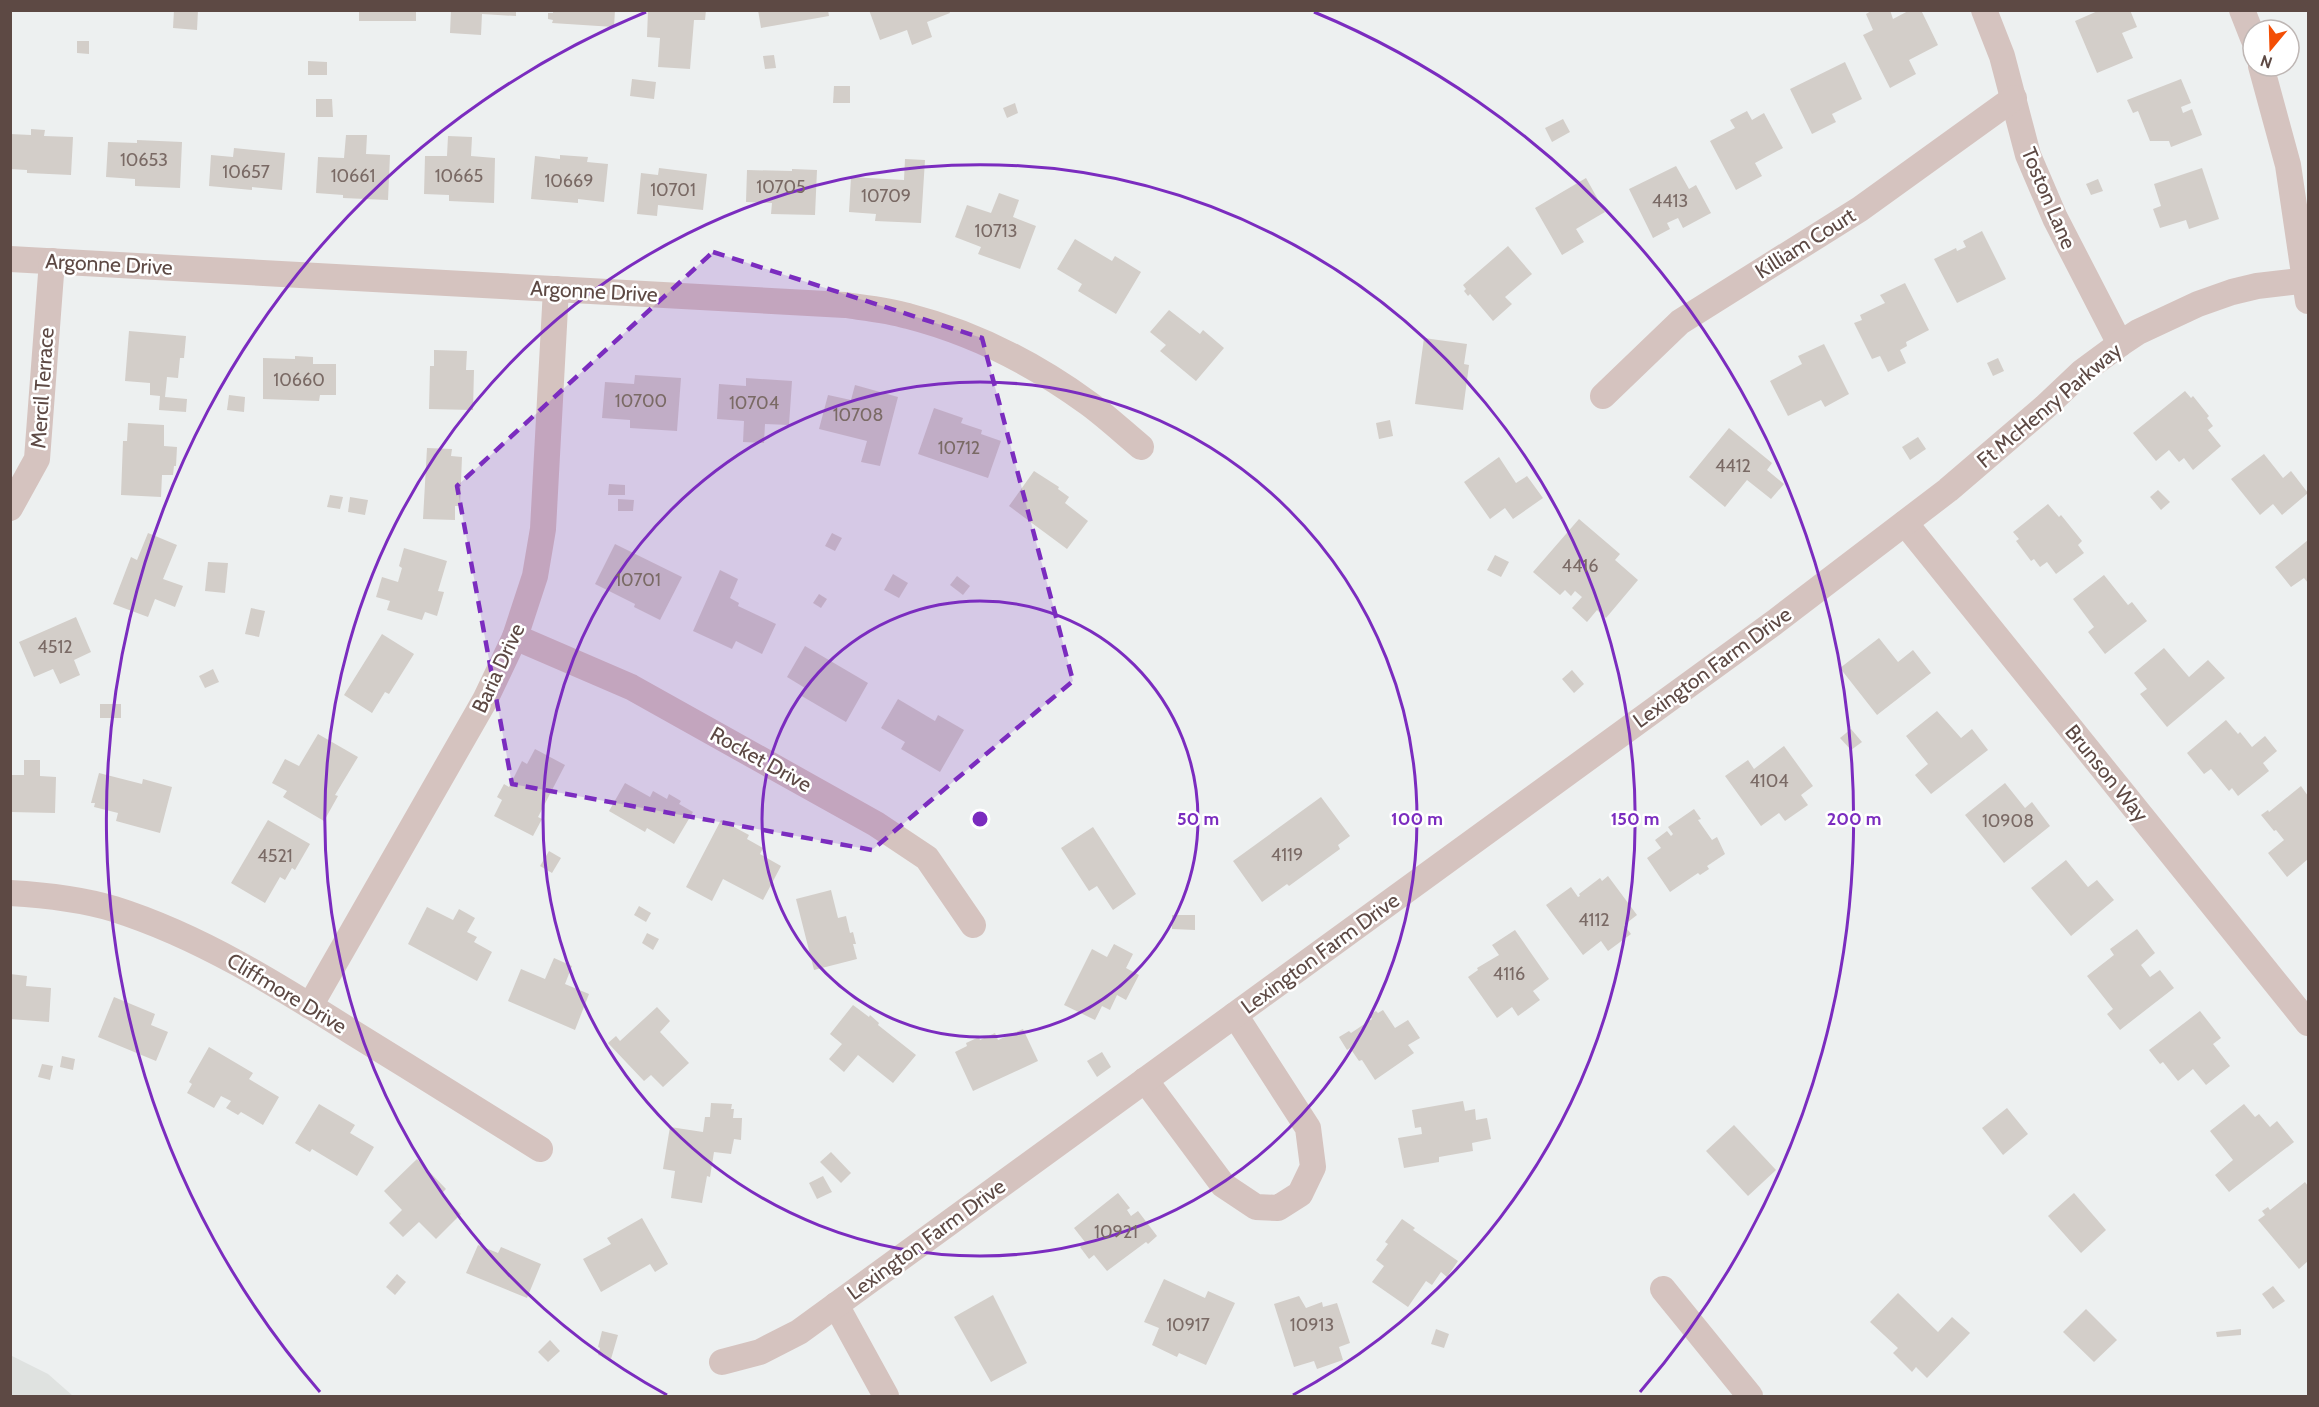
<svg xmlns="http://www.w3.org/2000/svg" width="2319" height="1407" viewBox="0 0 2319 1407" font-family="Cabin,sans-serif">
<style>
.education{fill:#dfe2e0}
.building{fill:#d3cec9}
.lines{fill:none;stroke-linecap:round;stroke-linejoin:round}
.minor{stroke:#d5c3bf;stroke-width:26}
.marked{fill:#7b2cbf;fill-opacity:0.2;stroke:#7b2cbf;stroke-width:4.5;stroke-dasharray:12 8;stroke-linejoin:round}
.ring{fill:none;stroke:#7b2cbf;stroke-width:3}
.labels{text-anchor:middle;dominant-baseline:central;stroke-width:5;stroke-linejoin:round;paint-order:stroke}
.number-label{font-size:18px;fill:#7a6a65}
.street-label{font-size:21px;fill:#5d4944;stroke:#fff}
.centre{fill:#7b2cbf;stroke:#fff;stroke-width:3}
.ring-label{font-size:18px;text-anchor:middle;font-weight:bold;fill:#7b2cbf;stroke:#fff;stroke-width:5;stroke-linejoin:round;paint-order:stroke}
</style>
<rect width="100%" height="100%" fill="#edf0f0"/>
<!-- education -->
<path class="education" d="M10,1355L48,1374L73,1396H11Z"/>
<!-- building -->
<g class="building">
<path d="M174,10H198L197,30L173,28Z"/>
<rect x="359" y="10" width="57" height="11"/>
<path d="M451,10H516V16L482,14L481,35L450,33Z"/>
<path d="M553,10H615L614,27L552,23L553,20L548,19V13H553Z"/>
<path d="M648,10H706L705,20H694L690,69L658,67L660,38L647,37Z"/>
<path d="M758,10H828L829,16L761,28Z"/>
<path d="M869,10H949L950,13L927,22L932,37L912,45L907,30L880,40Z"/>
<path d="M1873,10H1890L1893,19L1910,10H1921L1938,45L1909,60L1916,74L1890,88L1863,35L1873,30L1866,14Z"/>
<path d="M2100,10H2130L2137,27L2122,33L2133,58L2097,73L2075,21Z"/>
<path d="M77,41H89V54L77,53Z"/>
<path d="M774,55L776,68L765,69L763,56Z"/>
<path d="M308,61L327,62V75H308Z"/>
<path d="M1845,62L1862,99L1832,114L1836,122L1812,134L1790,89Z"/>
<path d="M632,79L656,82L654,99L630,96Z"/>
<path d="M2181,79L2191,103L2181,107L2183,113L2192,109L2202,135L2171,147L2169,141H2150L2138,111L2133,113L2127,100Z"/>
<path d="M834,86H850V103H833Z"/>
<path d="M316,99H332L333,117H316Z"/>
<path d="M1015,103L1018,113L1007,118L1003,108Z"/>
<path d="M1747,111L1752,120L1764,113L1783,148L1755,163L1762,176L1736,190L1710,141L1735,128L1730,120Z"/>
<path d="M1563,119L1570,132L1552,142L1545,128Z"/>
<path d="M31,129L45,130L44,136L73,137L71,175L27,173V170L10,169V134L31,135Z"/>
<path d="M346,135H367L366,154L390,155L388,200L343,198V195L316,193L318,157L344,158Z"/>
<path d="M448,136L472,137L471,156L495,158L494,203L449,201V195L424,194L425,156H447Z"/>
<path d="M137,140L182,142L180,188L135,186V179L106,177L108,142L137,143Z"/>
<path d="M234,148L285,153L282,190L252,187V190L209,186L211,155L233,157Z"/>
<path d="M560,155L588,157L587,162L608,164L604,202L578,199V203L531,199L535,156L560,159Z"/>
<path d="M905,159L925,160L921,223L875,221L876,214L849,212L851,177L904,180Z"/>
<path d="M1676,166L1689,189L1696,185L1711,213L1683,228L1678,218L1667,223L1670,229L1653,238L1629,189Z"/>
<path d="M659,168L707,174L703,210L658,205L657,216L637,214L641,173L658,175Z"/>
<path d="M2202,168L2219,219L2189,229L2186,220L2160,228L2153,209L2161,206L2154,184Z"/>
<path d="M792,169L817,170L815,215L771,214L772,203L746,202L747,170L792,171Z"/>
<path d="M1586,178L1605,212L1576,229L1584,242L1562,255L1535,208Z"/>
<path d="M2098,179L2103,191L2091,195L2086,184Z"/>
<path d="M999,193L1019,200L1013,217L1036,226L1020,269L978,254L981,247L955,237L967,205L991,213Z"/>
<path d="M1982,231L2006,279L1957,303L1934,259L1956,248L1957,251L1966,247L1963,241Z"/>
<path d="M1075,239L1112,261L1115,256L1141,272L1116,314L1078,291L1082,284L1057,269Z"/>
<path d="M1508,246L1532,274L1505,297L1512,304L1493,321L1470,294L1468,296L1464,291L1466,289L1463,285Z"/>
<path d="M1905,283L1929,330L1906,342L1907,346L1900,350L1906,363L1888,372L1880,356L1872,359L1854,323L1862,320L1860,315L1885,303L1880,295Z"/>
<path d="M1169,310L1200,334L1203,330L1224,348L1196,381L1160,351L1166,345L1150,332Z"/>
<path d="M129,331L186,336L184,358H180L178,378L167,377L165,397L187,399L186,412L159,410L160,396L150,395V383L125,381Z"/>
<path d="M1424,338L1467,344L1464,364L1469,365L1463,410L1415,404Z"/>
<path d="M1824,344L1849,394L1825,407L1821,400L1788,416L1770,381L1802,364L1798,356Z"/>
<path d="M434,350L467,351L466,370H474L473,410L429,409L430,366H434Z"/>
<path d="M295,356L313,357V364H336V395H320L319,401L263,399V358L295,359Z"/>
<path d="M1998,358L2004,371L1993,376L1987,363Z"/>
<path d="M635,375L681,378L677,431L630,428V420L602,418L605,382L634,384Z"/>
<path d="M746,378L792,381L789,425L765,424L764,443L743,442L744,421L717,419L719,384L746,386Z"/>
<path d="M855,385L898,397L880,466L861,462L867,441L819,429L828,395L851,400Z"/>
<path d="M2185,391L2191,398L2193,396L2209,416L2207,418L2213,426L2208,430L2221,446L2193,470L2184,458L2179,462L2169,450L2156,461L2133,433Z"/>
<path d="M229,395L245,397L244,412L227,410Z"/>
<path d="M934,408L963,418L961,423L982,430L981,434L1001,441L988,478L918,454Z"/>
<path d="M1390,420L1393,436L1379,439L1376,423Z"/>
<path d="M128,423L164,425V446L177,447L176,466H174L173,475H162L161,497L121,495L123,441H127Z"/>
<path d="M1729,428L1772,463L1767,470L1784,484L1771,499L1747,480L1725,507L1689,477Z"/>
<path d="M1918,437L1926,449L1910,460L1902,447Z"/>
<path d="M427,448L452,449L451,456L462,457L460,506H455V520L423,519Z"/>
<path d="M2264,454L2283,478L2291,471L2308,493L2282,515L2273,504L2260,515L2231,479Z"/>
<path d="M1499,457L1516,483L1527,476L1543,498L1513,519L1505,508L1490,519L1464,482Z"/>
<path d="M1034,471L1059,487L1058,489L1069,497L1065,503L1088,521L1067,549L1009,506Z"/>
<path d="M609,484L625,485V495H608Z"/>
<path d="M2158,490L2170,502L2161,510L2150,497Z"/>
<path d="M330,495L343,497L340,509L327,507Z"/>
<path d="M350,497L368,500L365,515L348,512Z"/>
<path d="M618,499L634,500L633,511H618Z"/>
<path d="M2048,504L2059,517L2061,515L2082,541L2078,545L2084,553L2056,574L2047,562L2040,567L2034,559L2031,561L2016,541L2019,539L2013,532Z"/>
<path d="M1579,519L1620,554L1615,560L1638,580L1606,618L1597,610L1587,622L1572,608L1582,597L1575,591L1571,596L1565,590L1560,595L1533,572Z"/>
<path d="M148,533L177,545L163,579L183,586L175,607L155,599L148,617L113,604L131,557L137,560Z"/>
<path d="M832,533L842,538L835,551L825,546Z"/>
<path d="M2308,540V583L2304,578L2291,587L2275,567Z"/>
<path d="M615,544L682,577L660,620L634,607L635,604L595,584Z"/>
<path d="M404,548L447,561L438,591L444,592L437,616L425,612L422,620L387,610L390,601L376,597L382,577L398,582L402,568L399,566Z"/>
<path d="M1495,555L1509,562L1501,577L1487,570Z"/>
<path d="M208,562L228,563L225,593L205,591Z"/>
<path d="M720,570L738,579L730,598L739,603L738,606L776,624L762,654L736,641L732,649L693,631Z"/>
<path d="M893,574L908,583L899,598L884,590Z"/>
<path d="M2104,575L2128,605L2132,602L2147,621L2105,654L2088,632L2094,627L2073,599Z"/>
<path d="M957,576L970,586L963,595L950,585Z"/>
<path d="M819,594L827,599L821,608L813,603Z"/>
<path d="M251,608L265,611L259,637L245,634Z"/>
<path d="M76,617L91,652L74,660L80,675L60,684L53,669L34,677L19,642Z"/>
<path d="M382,634L414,654L389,694L385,692L372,713L344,695Z"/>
<path d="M1879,638L1898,662L1913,650L1931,673L1877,715L1840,668Z"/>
<path d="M805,646L868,683L846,722L800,695L805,688L787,677Z"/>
<path d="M2164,648L2189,677L2208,660L2225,678L2167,727L2140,694L2147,689L2134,673Z"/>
<path d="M213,669L219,682L205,688L199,676Z"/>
<path d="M1572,670L1584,684L1574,693L1562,679Z"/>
<path d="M898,699L935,721L938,715L964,730L940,772L901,749L905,742L881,728Z"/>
<rect x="100" y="704" width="21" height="14"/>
<path d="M1937,711L1961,738L1972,729L1988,750L1931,794L1915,775L1928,764L1906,736Z"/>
<path d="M2226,720L2238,734L2240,732L2252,747L2265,736L2277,751L2263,763L2269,771L2238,796L2232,788L2229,791L2211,769L2204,774L2187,753Z"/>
<path d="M1851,729L1862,742L1851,750L1840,738Z"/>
<path d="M318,734L358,757L335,795L338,796L324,821L283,797L287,791L272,783L285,759L299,766Z"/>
<path d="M1784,746L1813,786L1801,795L1808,805L1785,821L1779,813L1761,826L1725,776L1748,760L1754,769Z"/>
<path d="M535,749L565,765L538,817L542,819L533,836L494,816L502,800L497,797L504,784L509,787L522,761L527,764Z"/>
<path d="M24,760H40V776L56,777L55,813L10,812V775H24Z"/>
<path d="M99,773L142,784L143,779L172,787L160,833L116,821L118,813L94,807L95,803H91Z"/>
<path d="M625,783L650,797L653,791L667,799L669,794L681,801L679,804L693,812L674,844L647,828L645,832L609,811Z"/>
<path d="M2005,783L2025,808L2032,802L2050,826L2004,863L1965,815Z"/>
<path d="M2301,786L2308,796V859L2287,877L2268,853L2284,840L2276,830L2274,831L2261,815L2268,810L2269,812Z"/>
<path d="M1321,797L1350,836L1338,845L1340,849L1289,886L1287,884L1262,902L1233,861Z"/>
<path d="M1694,809L1701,819L1698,820L1712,840L1717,837L1725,854L1707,866L1709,869L1700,875L1698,873L1670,892L1647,858L1661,848L1655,840L1667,831L1671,836L1673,834L1668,827Z"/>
<path d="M268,820L310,844L295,870L292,868L285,880L280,877L265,903L231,883Z"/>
<path d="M721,820L749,835L747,839L763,848L760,854L781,866L763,900L723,879L712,901L686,887Z"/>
<path d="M1093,827L1136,894L1113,910L1097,886L1089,891L1061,848Z"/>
<path d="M549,851L561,858L552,873L540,866Z"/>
<path d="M2066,860L2088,887L2097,880L2114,900L2071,936L2031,888Z"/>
<path d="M1608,876L1637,915L1624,925L1631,934L1608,951L1601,941L1583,955L1546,905L1571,887L1578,897L1580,896L1579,894L1600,878L1602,881Z"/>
<path d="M831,890L838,918L846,916L850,933L853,932L856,944H853L857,959L814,970L796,899Z"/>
<path d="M639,906L651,913L646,922L634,915Z"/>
<path d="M427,907L453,920L459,909L475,918L467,932L477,937L474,942L492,952L477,981L408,944Z"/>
<path d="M1172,915H1195V930L1172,929Z"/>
<path d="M2137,929L2155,953L2141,965L2150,977L2160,970L2174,988L2120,1030L2107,1014L2113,1009L2087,976L2114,955L2110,949Z"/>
<path d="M1515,930L1549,979L1533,991L1540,1000L1518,1016L1512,1007L1497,1018L1468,977L1478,970L1477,968L1499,955L1492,945Z"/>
<path d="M647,933L659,939L653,950L642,943Z"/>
<path d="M1114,944L1133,954L1126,968L1139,975L1126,1000L1117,995L1110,1010L1102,1006L1095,1020L1064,1005L1092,949L1107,957Z"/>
<path d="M554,958L572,966L565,984L589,994L575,1030L508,1001L521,969L545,979Z"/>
<path d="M10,974L27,976L26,986L51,988L49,1022L10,1019Z"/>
<path d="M114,997L155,1014L151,1025L168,1032L156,1061L98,1037Z"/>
<path d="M853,1005L869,1017L870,1015L879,1023L878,1025L916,1055L893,1083L858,1055L844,1072L829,1059L842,1044L830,1034Z"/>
<path d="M657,1007L670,1021L660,1032L689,1063L663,1087L651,1075L644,1081L608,1043L616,1036L620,1041Z"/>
<path d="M1383,1010L1395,1028L1408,1020L1420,1038L1408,1045L1414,1053L1375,1080L1362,1060L1359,1061L1350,1048L1347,1050L1339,1037L1349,1031L1351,1033L1372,1019L1369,1015L1376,1011L1378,1013Z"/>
<path d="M2200,1011L2221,1038L2213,1044L2230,1066L2206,1085L2193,1069L2178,1081L2163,1062L2160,1064L2149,1050Z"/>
<path d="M1023,1029L1038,1061L973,1091L955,1052L967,1046L966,1043L979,1037L980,1040L995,1033L998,1040Z"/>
<path d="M209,1047L253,1073L249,1079L279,1097L263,1125L241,1112L238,1115L226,1108L231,1101L221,1096L214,1108L187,1093L192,1084L189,1082Z"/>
<path d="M1102,1052L1111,1067L1097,1077L1087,1061Z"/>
<path d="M62,1056L75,1059L73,1070L60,1067Z"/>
<path d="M42,1064L53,1066L50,1080L38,1077Z"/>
<path d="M1463,1101L1465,1111L1475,1109L1476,1120L1487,1118L1491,1139L1472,1143L1473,1151L1439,1157V1162L1404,1168L1398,1138L1422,1134L1421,1127L1415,1128L1412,1110Z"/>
<path d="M711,1103L732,1104L731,1109H734L733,1118H742L741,1140L734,1139L731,1154L714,1152L710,1177L707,1176L702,1203L671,1198L675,1171L663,1169L670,1127L703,1132L705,1117H710Z"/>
<path d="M319,1104L355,1125L350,1133L374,1147L357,1176L312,1149L310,1152L295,1143Z"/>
<path d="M2244,1104L2255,1117L2259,1114L2270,1127L2277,1121L2294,1142L2229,1192L2215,1175L2233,1160L2210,1131Z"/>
<path d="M2007,1108L2028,1134L2003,1155L1982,1128Z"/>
<path d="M1734,1125L1776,1170L1748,1196L1706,1151Z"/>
<path d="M831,1152L851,1173L841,1183L820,1162Z"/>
<path d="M417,1159L446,1189L441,1194L461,1214L436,1239L419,1222L403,1237L389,1223L402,1210L384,1191Z"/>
<path d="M823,1176L832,1192L817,1199L809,1183Z"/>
<path d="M2305,1182L2308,1186V1261L2299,1269L2258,1220L2265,1215L2262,1211L2268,1207L2270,1210Z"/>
<path d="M1118,1193L1130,1208L1127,1210L1131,1216L1138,1211L1157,1236L1148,1244L1146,1242L1107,1271L1094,1255L1089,1259L1080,1247L1085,1242L1074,1228Z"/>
<path d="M2074,1193L2106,1230L2081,1253L2048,1216Z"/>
<path d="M642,1218L668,1264L655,1272L650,1264L601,1292L583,1259L611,1244L607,1238Z"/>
<path d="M1402,1219L1415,1228L1413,1230L1458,1261L1447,1277L1441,1272L1432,1285L1426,1281L1408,1307L1372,1282L1384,1266L1376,1260L1388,1244L1385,1242Z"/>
<path d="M478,1245L498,1253L501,1247L541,1264L527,1298L466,1273Z"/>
<path d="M397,1274L406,1282L395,1295L386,1287Z"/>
<path d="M1164,1279L1205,1298L1208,1291L1235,1303L1206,1365L1179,1353L1177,1357L1152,1345L1159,1328L1144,1322Z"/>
<path d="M2273,1286L2285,1301L2273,1309L2262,1294Z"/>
<path d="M1898,1293L1938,1332L1952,1317L1970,1333L1927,1378L1916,1367L1912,1372L1893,1353L1898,1348L1870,1322Z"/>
<path d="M993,1295L1027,1363L991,1382L954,1317Z"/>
<path d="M1299,1296L1306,1308L1322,1302L1323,1307L1337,1303L1350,1343L1339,1347L1343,1360L1317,1369L1314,1361L1294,1367L1274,1304Z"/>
<path d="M2086,1309L2117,1340L2094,1362L2063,1332Z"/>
<path d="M1436,1329L1449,1334L1444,1348L1431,1344Z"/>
<path d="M2241,1329V1335L2217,1337L2216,1332Z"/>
<path d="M602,1331L618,1335L611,1359L598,1355L600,1348L598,1347Z"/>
<path d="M550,1340L560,1351L548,1362L538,1352Z"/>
</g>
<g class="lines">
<!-- minor -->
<g class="minor">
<path d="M1984,10L2002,56L2028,155L2055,218L2120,344"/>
<path d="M2242,10L2253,38"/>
<path d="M2261,66L2288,165L2308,301"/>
<path d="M10,259L845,305C866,308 888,310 908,316C974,333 1033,363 1088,403C1106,416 1123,432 1141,447"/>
<path d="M1603,396L1680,322L1860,209L2014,98"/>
<path d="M10,508L37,459L52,261"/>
<path d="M1905,523L2308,1023"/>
<path d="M515,637L631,687L876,824L927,858L973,925"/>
<path d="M10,893C45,895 81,899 114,909C200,936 279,986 355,1034C417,1072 479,1111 540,1149"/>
<path d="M310,1006L485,700L515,637L535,576L543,529L556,289"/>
<path d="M1145,1080L1223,1185L1256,1207L1278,1208L1300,1194L1313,1167L1308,1128L1235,1015"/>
<path d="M1663,1289L1750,1396"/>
<path d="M836,1305L886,1396"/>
<path d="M722,1362L760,1352L799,1332L1775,622L1948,490L2045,407L2082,372L2120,344L2138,332L2198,304L2232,292L2257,286L2308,280"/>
</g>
</g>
<!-- marked area -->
<path class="marked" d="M713,252L982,338L1073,681L872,850L512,784L457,486Z"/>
<!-- distance rings -->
<g class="ring">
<circle cx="980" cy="819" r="218"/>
<circle cx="980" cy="819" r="437"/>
<path d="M667 1395A655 655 0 1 1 1293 1395"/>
<path d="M320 1392A874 874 0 0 1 646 12M1314 12A874 874 0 0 1 1640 1392"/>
</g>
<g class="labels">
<!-- number labels -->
<g class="number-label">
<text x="144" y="160">10653</text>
<text x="246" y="172">10657</text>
<text x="353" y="176">10661</text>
<text x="459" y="176">10665</text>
<text x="569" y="181">10669</text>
<text x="781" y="187">10705</text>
<text x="673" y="190">10701</text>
<text x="886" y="196">10709</text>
<text x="1670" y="201">4413</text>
<text x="996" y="231">10713</text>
<text x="299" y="380">10660</text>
<text x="641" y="401">10700</text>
<text x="754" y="403">10704</text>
<text x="858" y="415">10708</text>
<text x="959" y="448">10712</text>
<text x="1733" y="466">4412</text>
<text x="1580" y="566">4416</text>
<text x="638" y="580">10701</text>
<text x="55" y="647">4512</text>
<text x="1769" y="781">4104</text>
<text x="2008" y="821">10908</text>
<text x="1287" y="855">4119</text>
<text x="275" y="856">4521</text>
<text x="1594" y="920">4112</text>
<text x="1509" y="974">4116</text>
<text x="1116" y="1232">10921</text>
<text x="1188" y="1325">10917</text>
<text x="1312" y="1325">10913</text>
</g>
<!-- street labels -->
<g class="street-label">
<text transform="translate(2049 198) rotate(67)">Toston Lane</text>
<text transform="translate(1805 243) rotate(-32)">Killiam Court</text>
<text transform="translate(109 264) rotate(3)">Argonne Drive</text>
<text transform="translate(594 291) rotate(3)">Argonne Drive</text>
<text transform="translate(42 388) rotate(-86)">Mercil Terrace</text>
<text transform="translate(2049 405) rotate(-40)">Ft McHenry Parkway</text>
<text transform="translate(1712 667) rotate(-36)">Lexington Farm Drive</text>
<text transform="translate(498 668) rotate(-65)">Baria Drive</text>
<text transform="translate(761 759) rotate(29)">Rocket Drive</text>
<text transform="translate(2107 773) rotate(51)">Brunson Way</text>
<text transform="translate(1320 953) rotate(-36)">Lexington Farm Drive</text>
<text transform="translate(287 993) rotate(31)">Cliffmore Drive</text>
<text transform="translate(926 1239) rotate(-36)">Lexington Farm Drive</text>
</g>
</g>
<circle cx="980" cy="819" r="9" class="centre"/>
<g class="ring-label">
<text x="1198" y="825">50 m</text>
<text x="1417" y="825">100 m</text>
<text x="1635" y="825">150 m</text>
<text x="1854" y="825">200 m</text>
</g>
<!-- border -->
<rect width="2319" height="1407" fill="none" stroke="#5d4944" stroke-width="24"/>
<!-- north arrow -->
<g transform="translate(2271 48) rotate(199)"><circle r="28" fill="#ffffff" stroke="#beb6b4" stroke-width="1.5"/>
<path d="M0-4.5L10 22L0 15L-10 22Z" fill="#f34e05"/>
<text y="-9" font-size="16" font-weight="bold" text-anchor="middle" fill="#5d4944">N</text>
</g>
</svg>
